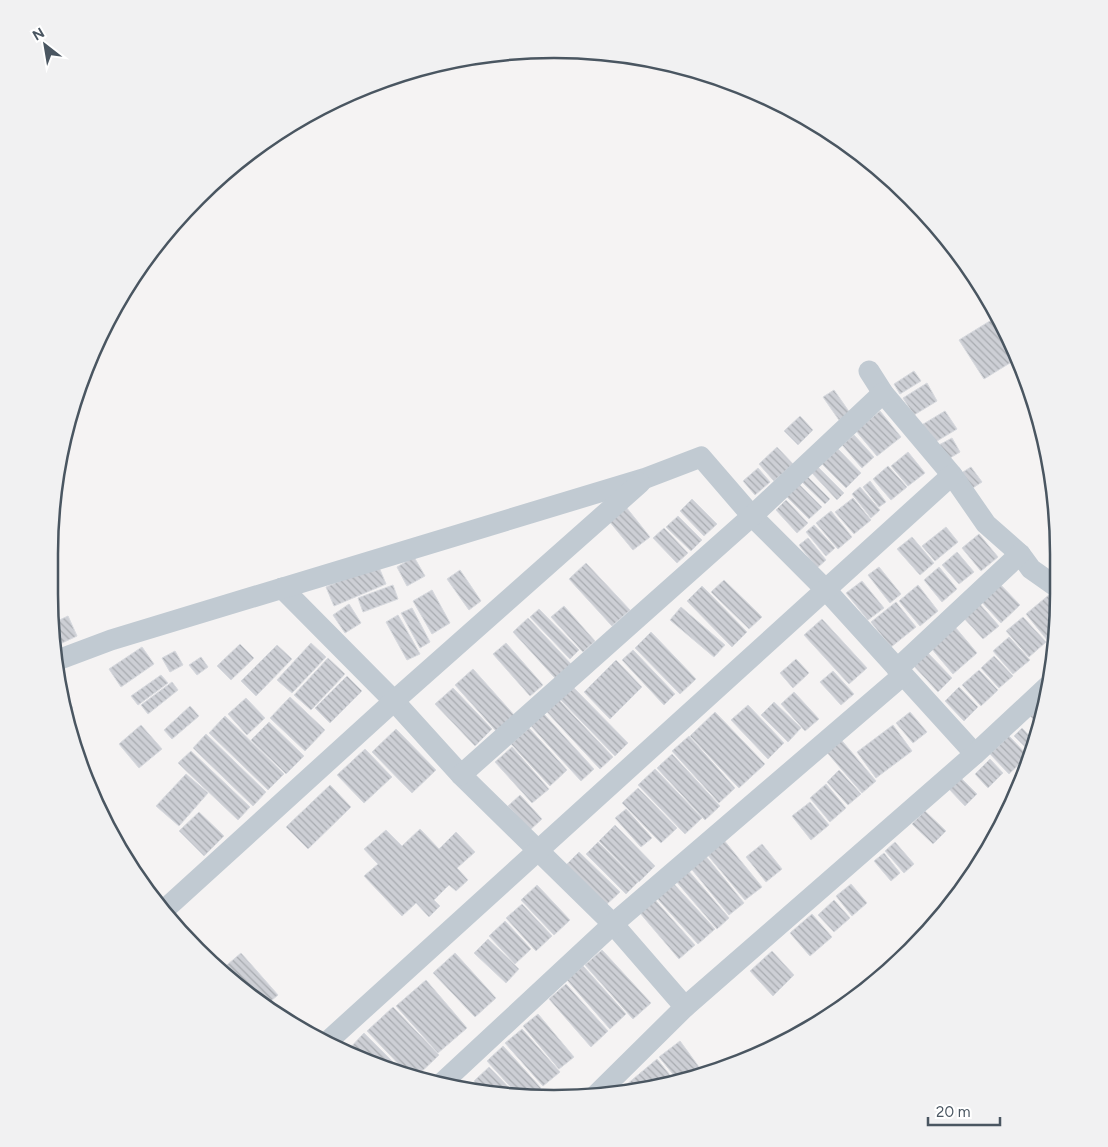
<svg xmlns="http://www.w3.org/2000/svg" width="1108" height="1147" viewBox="0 0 1108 1147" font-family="Figtree,sans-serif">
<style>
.building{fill:url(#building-back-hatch);stroke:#d7d9de}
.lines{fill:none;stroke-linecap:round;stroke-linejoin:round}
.minor{stroke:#c1cad2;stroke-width:21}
.rim{fill:none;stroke:#4a5661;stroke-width:2.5}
</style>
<defs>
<pattern id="building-back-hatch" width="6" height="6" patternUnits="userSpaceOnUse" patternTransform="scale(1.25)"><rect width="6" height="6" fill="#cdcfd5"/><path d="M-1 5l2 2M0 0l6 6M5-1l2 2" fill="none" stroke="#a8abb0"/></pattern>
</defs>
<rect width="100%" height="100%" fill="#f5f3f3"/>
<!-- building -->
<g class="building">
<path d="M998,316L1007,330L1018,358L984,379L959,340Z"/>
<path d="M914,371L921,381L900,394L894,384Z"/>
<path d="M927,383L937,401L914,415L903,398Z"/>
<path d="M1029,388L1042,423L1044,434L1022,392Z"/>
<path d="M834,390L850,413L839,420L823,397Z"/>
<path d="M880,411L901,437L877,456L856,431Z"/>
<path d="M945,411L957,429L932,444L920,426Z"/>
<path d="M800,416L813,430L798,445L784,431Z"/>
<path d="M854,435L874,457L862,468L842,445Z"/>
<path d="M952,438L960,452L945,461L937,446Z"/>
<path d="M777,447L793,464L774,481L759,464Z"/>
<path d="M838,449L861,473L846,488L822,464Z"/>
<path d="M908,452L925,473L908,486L891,466Z"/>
<path d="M888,466L907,487L891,500L873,479Z"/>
<path d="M818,467L844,493L837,500L812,473Z"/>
<path d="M971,467L982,482L968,491L958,475Z"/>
<path d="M758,468L770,482L755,495L743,481Z"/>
<path d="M806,475L830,499L825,504L800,480Z"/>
<path d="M870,481L886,502L879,507L863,487Z"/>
<path d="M799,484L822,507L809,519L787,497Z"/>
<path d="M860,487L880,510L871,518L852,494Z"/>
<path d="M853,498L871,520L854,534L835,512Z"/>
<path d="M692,499L717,524L704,536L680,511Z"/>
<path d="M786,500L808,523L797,533L776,510Z"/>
<path d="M626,507L650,537L633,550L609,521Z"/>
<path d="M831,511L852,537L838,549L816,523Z"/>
<path d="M678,516L702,540L691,551L666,527Z"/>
<path d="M814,525L835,548L826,556L806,532Z"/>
<path d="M946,527L958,542L935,561L922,546Z"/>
<path d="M664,528L688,553L677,563L653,538Z"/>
<path d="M979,534L998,557L981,571L962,548Z"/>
<path d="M912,537L934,563L920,575L897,549Z"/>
<path d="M808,538L826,560L817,568L799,545Z"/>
<path d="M957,552L974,572L959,584L942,565Z"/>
<path d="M414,557L425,576L407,586L397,567Z"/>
<path d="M586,563L630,610L612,626L569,579Z"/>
<path d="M378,565L386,584L334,606L326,587Z"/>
<path d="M879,567L901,594L890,603L868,575Z"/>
<path d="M939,567L957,589L942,602L924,580Z"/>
<path d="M460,570L481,601L469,610L447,579Z"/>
<path d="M724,580L762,617L749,629L711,592Z"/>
<path d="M862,581L884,608L868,620L846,593Z"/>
<path d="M997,581L1020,605L1001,623L979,599Z"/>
<path d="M393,585L398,599L363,612L358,598Z"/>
<path d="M918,585L938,611L920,626L899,601Z"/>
<path d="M702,586L747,632L732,647L687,601Z"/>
<path d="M432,590L450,623L432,634L413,601Z"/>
<path d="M1050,594L1058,605V626L1057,633L1048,641L1026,614Z"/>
<path d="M896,602L916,627L891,647L871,622Z"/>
<path d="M978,602L999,626L983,639L962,616Z"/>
<path d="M349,604L361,623L345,633L333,615Z"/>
<path d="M564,606L595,641L583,652L551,617Z"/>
<path d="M681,607L725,645L714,657L670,620Z"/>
<path d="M412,608L430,642L420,648L401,613Z"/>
<path d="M539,609L579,650L570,659L530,617Z"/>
<path d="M398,615L420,654L407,660L386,622Z"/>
<path d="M68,616L77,636L62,643L53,623Z"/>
<path d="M1023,617L1046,642L1029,657L1006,631Z"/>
<path d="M528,618L571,664L555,678L513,632Z"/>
<path d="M822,619L867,668L849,684L804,635Z"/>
<path d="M955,627L977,653L953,674L931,648Z"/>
<path d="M651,632L696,679L680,694L635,648Z"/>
<path d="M1009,637L1030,660L1013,674L993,651Z"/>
<path d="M311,643L326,657L292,693L277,680Z"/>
<path d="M506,643L543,685L530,696L493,654Z"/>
<path d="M240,644L254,658L231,680L217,666Z"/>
<path d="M277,645L292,659L256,696L241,681Z"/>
<path d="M142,647L154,664L121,687L109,669Z"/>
<path d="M633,650L675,694L664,705L622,660Z"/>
<path d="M175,651L183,665L170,672L162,658Z"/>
<path d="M926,651L952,678L938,692L912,664Z"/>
<path d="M994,656L1013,676L999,688L981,668Z"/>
<path d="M201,657L208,667L197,675L189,665Z"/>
<path d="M328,658L345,674L311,710L294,695Z"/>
<path d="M796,659L809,673L793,688L780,673Z"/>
<path d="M616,660L642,687L610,719L584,692Z"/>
<path d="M473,669L515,716L497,732L455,685Z"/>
<path d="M979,670L998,690L981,706L962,685Z"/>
<path d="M833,671L854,694L841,705L820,682Z"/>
<path d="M161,675L168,683L138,705L131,696Z"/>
<path d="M347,676L362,691L330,723L315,708Z"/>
<path d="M172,682L178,690L148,714L141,705Z"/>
<path d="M58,686L73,708L65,714L59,692Z"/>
<path d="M572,686L628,743L615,756L559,698Z"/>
<path d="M959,687L978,707L964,721L945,701Z"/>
<path d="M453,688L492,729L475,746L435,704Z"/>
<path d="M794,692L819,719L805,731L781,704Z"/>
<path d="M290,697L325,730L305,751L270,718Z"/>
<path d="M246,698L265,718L247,735L228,714Z"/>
<path d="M558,699L613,757L600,769L546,711Z"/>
<path d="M774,702L801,728L788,742L761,715Z"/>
<path d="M748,705L784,743L768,759L731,720Z"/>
<path d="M190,706L199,716L172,739L164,730Z"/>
<path d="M1041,706L1044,709L1041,727L1030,716Z"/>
<path d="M715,712L765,764L739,788L690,736Z"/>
<path d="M910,712L927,732L913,743L896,723Z"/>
<path d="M543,713L594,769L581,781L530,725Z"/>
<path d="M225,716L284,774L268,790L209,733Z"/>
<path d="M269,722L304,756L286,774L251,740Z"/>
<path d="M141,725L162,749L139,768L119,744Z"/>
<path d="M893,725L912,751L876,778L857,752Z"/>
<path d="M529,728L567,770L550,786L511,744Z"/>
<path d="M1022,728L1035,742L1031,753L1014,736Z"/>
<path d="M396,729L436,770L412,793L372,752Z"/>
<path d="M206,734L266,792L253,806L193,748Z"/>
<path d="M689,736L735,788L719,803L672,751Z"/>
<path d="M838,736L876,781L862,793L824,749Z"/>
<path d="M1009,736L1028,756L1009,774L990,754Z"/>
<path d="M512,747L549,789L532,803L495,762Z"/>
<path d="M365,749L392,777L364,803L337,775Z"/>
<path d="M191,751L250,807L238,820L178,763Z"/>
<path d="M672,754L720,806L705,820L657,768Z"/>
<path d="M990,759L1003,773L988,788L975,774Z"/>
<path d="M655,769L702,818L685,834L638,785Z"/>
<path d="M839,770L861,794L848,805L827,782Z"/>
<path d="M186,774L208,793L179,826L156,806Z"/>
<path d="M961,778L977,794L965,806L949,789Z"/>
<path d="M826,784L846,808L830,822L810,798Z"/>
<path d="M330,785L351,807L308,849L286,827Z"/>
<path d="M638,788L677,828L661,843L622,803Z"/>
<path d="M520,795L542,819L530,830L508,806Z"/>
<path d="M810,802L829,825L811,840L792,816Z"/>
<path d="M626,809L652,838L641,847L615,818Z"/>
<path d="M925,811L946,831L933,844L912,824Z"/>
<path d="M199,812L224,836L204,856L179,831Z"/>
<path d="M615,825L655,866L639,882L599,841Z"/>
<path d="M420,829L439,849L456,832L475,852L457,868L468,880L456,891L449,885L434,900L440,906L429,917L416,903L402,916L364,876L378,864L364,849L386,830L402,846Z"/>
<path d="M723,839L762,887L745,900L706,853Z"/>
<path d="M598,842L638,882L626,894L586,854Z"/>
<path d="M895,842L914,864L904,873L885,851Z"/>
<path d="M762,844L782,869L766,882L746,857Z"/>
<path d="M579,852L620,892L606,905L566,865Z"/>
<path d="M884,853L900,873L891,881L874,861Z"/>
<path d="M704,854L744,903L729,915L689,866Z"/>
<path d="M687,869L729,918L717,929L675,880Z"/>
<path d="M672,882L715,929L698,944L655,896Z"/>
<path d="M851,884L867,903L852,916L836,896Z"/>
<path d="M537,885L570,920L554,935L521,900Z"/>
<path d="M655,900L695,945L679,959L640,913Z"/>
<path d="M834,900L850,918L834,932L818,915Z"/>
<path d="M522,904L552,936L536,951L506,918Z"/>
<path d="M812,914L832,937L810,956L790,933Z"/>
<path d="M505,921L531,949L515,964L489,936Z"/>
<path d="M488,939L519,969L506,983L474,953Z"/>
<path d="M602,950L651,1003L633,1019L585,965Z"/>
<path d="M772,951L794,975L773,996L750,971Z"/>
<path d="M241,953L278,995L266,1005L220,971Z"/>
<path d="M455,953L496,998L475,1017L433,973Z"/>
<path d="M583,966L626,1014L610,1029L567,980Z"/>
<path d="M426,980L467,1028L438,1053L396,1006Z"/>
<path d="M566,984L608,1031L591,1047L549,999Z"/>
<path d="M393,1007L439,1055L416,1077L409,1075L367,1031Z"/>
<path d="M538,1014L574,1057L559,1069L523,1026Z"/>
<path d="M522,1029L560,1072L543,1086L505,1043Z"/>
<path d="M364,1033L403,1072L401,1074L354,1055L349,1049Z"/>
<path d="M680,1041L699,1067L685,1078L677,1079L659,1057Z"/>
<path d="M503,1046L541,1088L533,1095H518L487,1061Z"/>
<path d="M657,1059L674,1080L620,1090Z"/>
<path d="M489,1067L516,1095L486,1094L474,1081Z"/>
</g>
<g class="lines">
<!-- minor -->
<g class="minor">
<path d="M869,371L883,393L952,475L986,524L1020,554L1031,569L1058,588"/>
<path d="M282,588L394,701L461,775L613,924L685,1007"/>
<path d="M55,661L111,640L646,478L701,457L752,516L826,590L975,754"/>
<path d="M461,775L752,516L883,393"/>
<path d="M163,911L394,701L640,483"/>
<path d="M327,1042L952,475"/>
<path d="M442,1083L613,924L902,676L897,669L1020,554"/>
<path d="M595,1096L685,1007L975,754L1048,686"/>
</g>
</g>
<!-- crop -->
<path d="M0 0H1108V1147H0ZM554 58H554A496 496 0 0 1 1050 554V594A496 496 0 0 1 554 1090H554A496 496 0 0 1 58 594V554A496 496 0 0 1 554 58Z" fill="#f1f1f2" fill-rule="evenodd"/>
<path class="rim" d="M554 58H554A496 496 0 0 1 1050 554V594A496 496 0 0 1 554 1090H554A496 496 0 0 1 58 594V554A496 496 0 0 1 554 58Z"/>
<!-- north arrow -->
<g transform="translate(45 45) rotate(329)" stroke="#ffffff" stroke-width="4" paint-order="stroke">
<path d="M0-4L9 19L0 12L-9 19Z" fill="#4a5661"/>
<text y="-8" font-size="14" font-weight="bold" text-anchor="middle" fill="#4a5661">N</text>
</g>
<!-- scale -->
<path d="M928 1117v8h72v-8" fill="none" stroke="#4a5661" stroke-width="2.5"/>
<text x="936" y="1117" font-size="15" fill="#4a5661" stroke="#ffffff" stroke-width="4" paint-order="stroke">20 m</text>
</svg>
